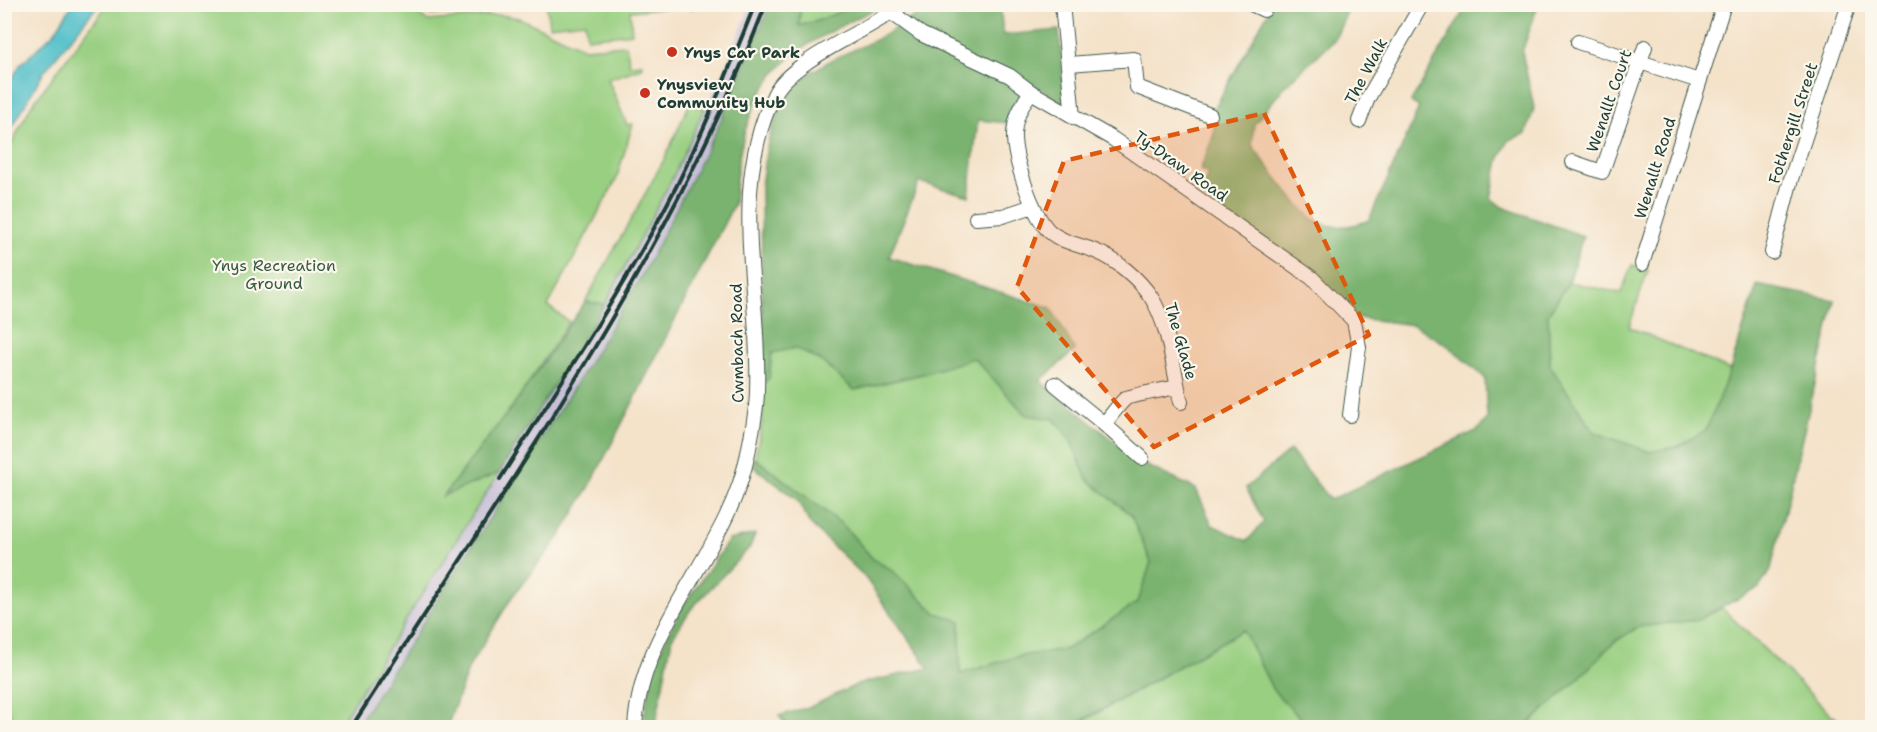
<svg xmlns="http://www.w3.org/2000/svg" width="1877" height="732" viewBox="0 0 1877 732" font-family="'Shantell Sans',sans-serif">
<style>
.industrial{fill:#c8c0d8}
.green{fill:#99cf81;stroke:#5c865a;stroke-width:1.5}
.forest{fill:#7ab26f;stroke:#4c7852;stroke-width:1.5}
.water{fill:#51bfc9;stroke:#387e7e;stroke-width:1.5}
.lines{fill:none;stroke-linecap:round;stroke-linejoin:round}
.minor-casing{stroke:#3f564a;stroke-width:16}
.minor{stroke:#fff;stroke-width:14}
.rail{stroke:#1f3d34;stroke-width:4}
.marked{fill:#de580e;fill-opacity:0.2;stroke:#de580e;stroke-width:4.5;stroke-dasharray:12 8;stroke-linejoin:round}
.poi-dot{fill:#c8321e;stroke:#fbf7ec;stroke-width:2}
.labels{text-anchor:middle;dominant-baseline:central;stroke-width:4.5;stroke-linejoin:round;paint-order:stroke}
.poi-label{font-size:16px;font-weight:bold;fill:#1f3d34;stroke:#fbf7ec;text-anchor:start}
.street-label{font-size:16px;fill:#1f3d34;stroke:#fbf7ec}
.park-label{font-size:16px;fill:#375a43;stroke:#fbf7ec}
</style>
<rect width="100%" height="100%" fill="#fbf7ec"/>
<filter id="ink" filterUnits="userSpaceOnUse"><feTurbulence type="fractalNoise" baseFrequency=".0167" numOctaves="2"/><feDisplacementMap in="SourceGraphic" scale="12" xChannelSelector="R" yChannelSelector="G"/><feConvolveMatrix kernelMatrix="1 2 1 2 8 2 1 2 1" color-interpolation-filters="sRGB"/></filter>
<filter id="wash" filterUnits="userSpaceOnUse"><feTurbulence type="fractalNoise" baseFrequency=".008" numOctaves="4" result="noise"/><feDisplacementMap in="SourceGraphic" scale="24" xChannelSelector="R" yChannelSelector="G"/><feGaussianBlur stdDeviation="1.35" result="paint"/><feColorMatrix in="noise" values="0 0 0 0 0 0 0 0 0 0 0 0 0 0 0 0 0 1.4 0 .05"/><feComposite in="paint" operator="in"/></filter>
<g filter="url(#wash)">
<rect width="100%" height="100%" fill="#f4e2c9"/>
<!-- industrial -->
<path class="industrial" d="M751,5H770L717,129L641,277L581,377L357,727L338,728L597,317L672,179L725,68Z"/>
<!-- green -->
<g class="green">
<path d="M430,4H542V5L431,15L419,8V5L428,7Z"/>
<path d="M107,5H406L427,21L500,15L519,18L584,48L626,45L630,65L642,64V68L608,79L627,125L633,124L616,180L548,306L569,322L515,403L444,495L499,473L338,727H15L4,697V158L31,106Z"/>
<path d="M545,5H695L692,9L688,6L630,11L632,33L587,38L585,22L549,26L547,7Z"/>
<path d="M801,5H857L820,20L798,26Z"/>
<path d="M689,105L705,108L672,179L605,304L585,302L665,158Z"/>
<path d="M1632,265L1648,270L1629,327L1730,370L1706,431L1679,446L1650,452L1594,432L1550,366L1548,314L1569,282L1621,293Z"/>
<path d="M796,348L821,361L855,390L926,373L974,357L1026,415L1054,419L1070,439L1087,479L1131,515L1151,562L1138,603L1067,649L1019,656L960,674V621L936,613L893,571L873,559L843,525L755,458L762,422L763,384L769,378L772,353Z"/>
<path d="M1722,608L1844,727L1525,728L1579,678L1614,642L1638,627L1697,620Z"/>
<path d="M1243,630L1273,690L1309,727L1071,728Z"/>
</g>
<!-- forest -->
<g class="forest">
<path d="M770,5H801L799,26L820,20L857,5H883C856,19 813,38 791,57C747,95 737,150 734,204L590,486L560,536L512,597L469,667L447,727H356L581,376L641,277L717,129Z"/>
<path d="M927,5H1000L1003,35L1059,30L1065,105L1027,80L1008,123L978,120L969,196L919,182L889,257L1051,308L1075,350L1040,381L1143,464L1196,489L1212,525L1247,541L1264,522L1246,488L1290,450L1330,500L1478,430L1487,419L1485,378L1447,345L1414,325L1358,318L1200,193L1208,174L1200,170L1214,134V109L1272,5H1350L1335,39L1285,86L1254,124L1252,145C1264,161 1304,218 1320,223C1337,229 1353,227 1369,220C1386,182 1403,146 1419,107L1411,102L1467,5H1538L1522,52L1534,108L1526,134L1509,140L1499,160L1491,198L1502,207L1583,236L1569,282L1548,314L1550,366L1594,432L1650,452L1679,446L1706,430L1730,370L1757,285L1835,300L1771,569L1759,588L1697,620L1638,627L1614,642L1579,678L1525,727H1309L1273,690L1243,630L1071,727H788L779,716L812,706L858,684L929,668L864,576L810,524L797,500L753,466L755,458L843,525L873,559L893,571L936,613L960,621V674L1019,656L1067,649L1138,602L1151,562L1131,515L1087,479L1070,439L1054,419L1026,415L974,358L926,373L854,390L821,361L795,348L772,353L769,378L763,384L761,188C767,133 776,90 828,62C850,50 874,43 894,29C905,21 919,15 927,5Z"/>
<path d="M585,302L605,304L499,473L443,496L515,403Z"/>
<path d="M755,534L750,547L691,609L672,638L655,727L642,728L652,672L664,643L681,609L729,540Z"/>
</g>
<!-- water -->
<path class="water" d="M72,5H98L43,73L5,140V91L20,65L54,33Z"/>
</g>
<g filter="url(#ink)">
<g class="lines">
<!-- minor casing -->
<g class="minor-casing">
<g id="minor">
<path d="M1062,4L1073,117"/>
<path d="M1251,4L1264,10"/>
<path d="M892,13L921,34L1010,76L1031,92L1113,139L1312,278L1354,321L1359,347L1350,415"/>
<path d="M1578,42L1699,81"/>
<path d="M1069,64L1134,59L1137,87L1210,115"/>
<path d="M1031,92C1022,104 1015,117 1014,133C1013,157 1032,214 1049,231C1061,242 1080,245 1095,251C1116,259 1139,279 1151,297C1170,327 1173,369 1181,402"/>
<path d="M1359,121L1368,98L1422,4"/>
<path d="M1573,162L1602,172L1645,47"/>
<path d="M976,218L1003,216L1033,206"/>
<path d="M1772,252L1791,179L1849,4"/>
<path d="M1642,264L1724,4"/>
<path d="M1055,384L1104,424"/>
<path d="M1142,458L1104,424C1111,416 1118,405 1126,398C1129,396 1168,389 1177,387"/>
<path d="M635,728C640,624 729,552 748,453C752,433 757,410 757,390C761,289 728,191 774,95C790,60 871,30 903,4"/>
</g>
</g>
<!-- minor -->
<use href="#minor" class="minor"/>
<!-- rail -->
<g class="rail">
<path d="M500,479C561,382 625,287 677,185C706,126 731,65 755,4"/>
<path d="M351,728C501,494 666,265 766,4"/>
</g>
</g>
</g>
<!-- marked area -->
<path class="marked" d="M1264,113L1369,335L1154,447L1017,287L1064,161Z"/>
<!-- markers -->
<g class="poi-dot">
<circle cx="672" cy="52" r="6"/>
<circle cx="645" cy="93" r="6"/>
</g>
<g class="labels">
<!-- poi labels -->
<g class="poi-label">
<text x="684" y="52">Ynys Car Park</text>
<text x="657" y="84">Ynysview<tspan x="657" dy="18">Community Hub</tspan></text>
</g>
<!-- street labels -->
<g class="street-label">
<text transform="translate(1366 71) rotate(-62)">The Walk</text>
<text transform="translate(1609 101) rotate(-71)">Wenallt Court</text>
<text transform="translate(1793 123) rotate(-72)">Fothergill Street</text>
<text transform="translate(1181 166) rotate(35)">Ty-Draw Road</text>
<text transform="translate(1655 168) rotate(-73)">Wenallt Road</text>
<text transform="translate(1181 341) rotate(74)">The Glade</text>
<text transform="translate(737 343) rotate(-91)">Cwmbach Road</text>
</g>
<!-- park labels -->
<g class="park-label">
<text x="274" y="265">Ynys Recreation<tspan x="274" dy="18">Ground</tspan></text>
</g>
</g>
<!-- margin -->
<rect width="1877" height="732" fill="none" stroke="#fbf7ec" stroke-width="24"/>
</svg>
